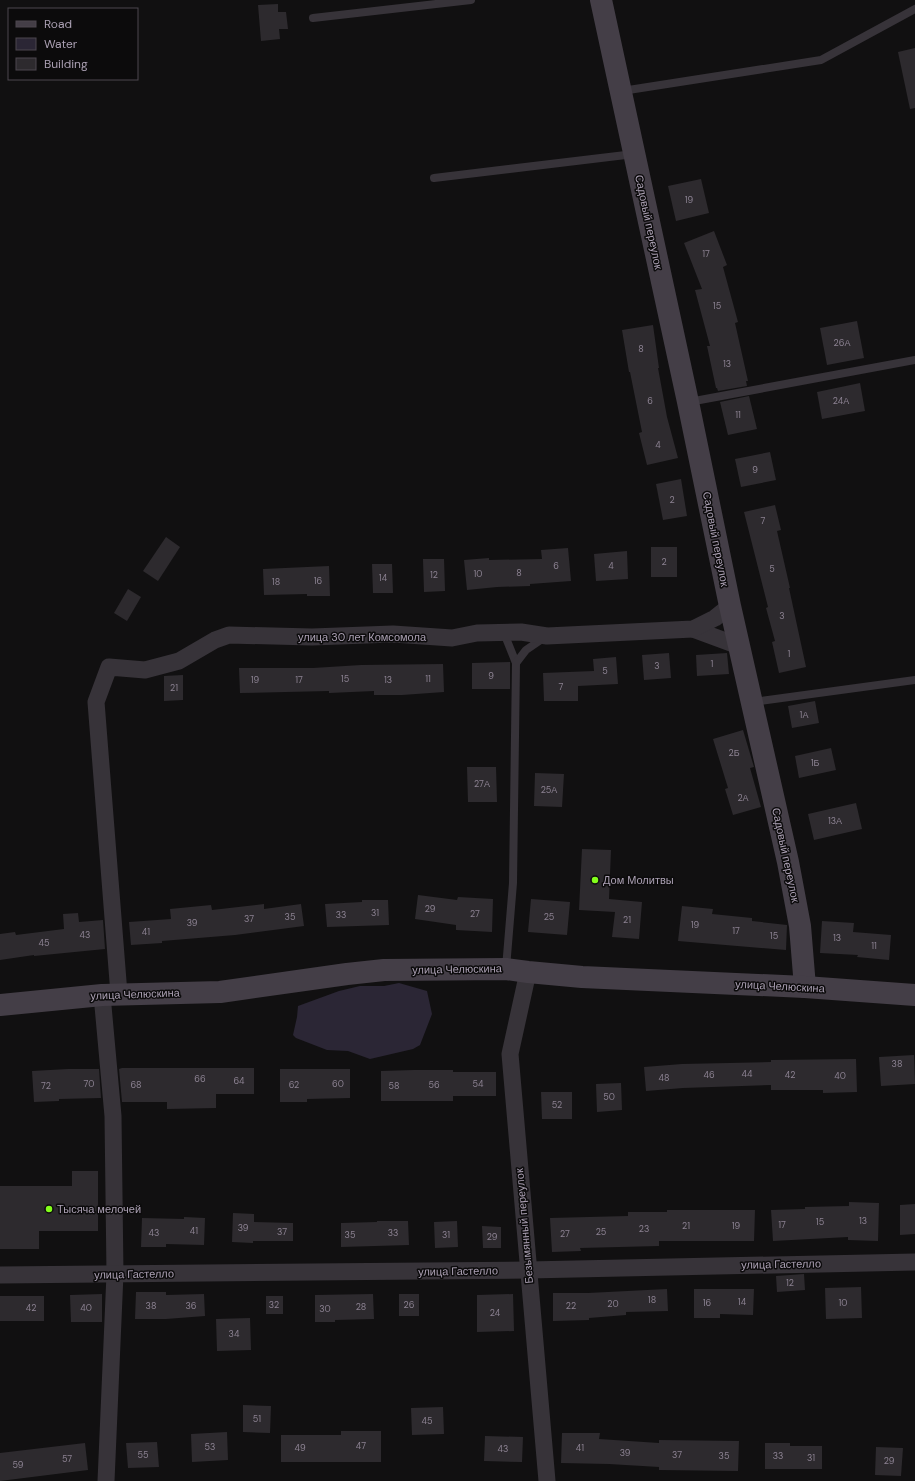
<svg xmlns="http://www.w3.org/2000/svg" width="915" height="1481" viewBox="0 0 915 1481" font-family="'DM Sans',sans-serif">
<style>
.water{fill:#2b2635}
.building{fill:#2d2a2e}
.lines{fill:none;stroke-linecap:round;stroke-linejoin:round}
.lane{stroke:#373339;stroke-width:8}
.street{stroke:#373339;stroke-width:17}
.secondary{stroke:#443e47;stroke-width:22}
.poi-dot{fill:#83fe1b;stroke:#0c0b0c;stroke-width:1.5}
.labels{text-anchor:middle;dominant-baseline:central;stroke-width:3;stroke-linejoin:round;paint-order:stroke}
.number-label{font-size:9px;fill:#8c8292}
.street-label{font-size:11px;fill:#aba0b3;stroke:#0c0b0c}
.poi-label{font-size:11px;fill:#aba0b3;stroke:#0c0b0c;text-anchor:start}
</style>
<rect width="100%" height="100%" fill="#111011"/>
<!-- water -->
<path class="water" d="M399,983L427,991L432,1014L420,1045L413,1049L370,1059L348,1051L327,1050L296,1038L293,1035L297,1017L298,1006L339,991L360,986H384Z"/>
<!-- building -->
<g class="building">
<path d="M278,4V12H286L288,29H279L280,39L261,41L258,5Z"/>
<path d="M915,48V108L910,109L898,52Z"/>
<path d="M701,179L709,213L676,221L668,186Z"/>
<path d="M714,231L727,265L723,267L738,322L735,323L748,381H746L747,386L718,391L717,388H716L707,346H710L695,290L702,289L684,243Z"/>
<path d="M857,321L864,358L827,365L820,328Z"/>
<path d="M653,325L659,368H658L667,417L678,458L647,465L639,433L642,432L630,372H629L622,330Z"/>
<path d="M860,383L865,411L822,419L817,392Z"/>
<path d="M749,396L757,429L728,435L720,402Z"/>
<path d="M770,452L776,480L741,487L735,459Z"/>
<path d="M681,479L687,516L663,520L656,484Z"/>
<path d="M775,505L781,530L777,531L790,588H789L806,667L779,673L772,642L775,641L766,608L768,607L744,512Z"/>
<path d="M166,537L180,547L158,581L143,571Z"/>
<rect x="651" y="547" width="26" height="30"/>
<path d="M568,548L571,581L530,584V586L497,587L467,590L464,560L489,558V560L542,559L541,550Z"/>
<path d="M627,551L628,579L596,581L594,554Z"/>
<path d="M423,559H444L445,591L424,592Z"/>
<path d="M372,564H392L393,593H373Z"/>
<path d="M329,566L330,596H307V594L264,595L263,569Z"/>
<path d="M128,589L141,597L127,621L114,613Z"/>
<path d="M669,653L671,678L644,680L642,655Z"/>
<path d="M727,653L729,674L697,676L696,655Z"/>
<path d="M616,657L618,684L578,686V701H544L543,673L594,671L593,659Z"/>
<path d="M510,662V689H472V663Z"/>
<path d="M443,664L444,692L402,695H374V691L329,693V691L240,693L239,668H313L361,665Z"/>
<path d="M183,675V700L164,701V676Z"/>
<path d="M815,701L819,723L792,728L788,706Z"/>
<path d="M743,730L754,767L750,768L761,807L733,815L725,789L728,788L713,739Z"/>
<path d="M831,748L836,770L799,778L795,756Z"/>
<path d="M467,767H496L497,802H468Z"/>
<path d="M535,773L564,774L562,807L534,806Z"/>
<path d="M856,803L862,829L814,840L808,814Z"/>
<path d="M582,849L611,850L609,899L642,902L639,939L612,937L615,912L579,910Z"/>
<path d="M418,895L457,900L458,897L493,899L492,932L456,930V925L415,919Z"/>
<path d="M531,899L570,902L567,935L528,932Z"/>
<path d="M362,900H388L389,925L327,927L325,904L362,902Z"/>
<path d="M264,904V909L301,904L304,926L235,935L162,941V943L131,945L129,922L171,919L170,909L211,905L212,910Z"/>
<path d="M682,906L713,909L712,914L752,918V921L787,925L786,950L678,941Z"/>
<path d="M78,913L79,922L103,920L105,949L34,956V955L0,960V934L15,932L16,935L64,929L63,914Z"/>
<path d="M822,921L854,923L853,932L891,935L889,960L857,957L858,955L820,953Z"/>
<path d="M914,1055L915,1084L881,1086L879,1057Z"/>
<path d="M856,1059L857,1092L823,1093V1090H771V1085L683,1088L646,1091L644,1067L682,1064L771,1062V1060Z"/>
<path d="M122,1068H254V1094H216V1108L167,1109V1102H122L119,1069Z"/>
<path d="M68,1069H99L101,1098L59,1099V1101L34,1102L32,1071Z"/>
<path d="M280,1069H350V1098L307,1099V1102H280Z"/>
<path d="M414,1070H453V1072H496V1096H453V1101H381V1071Z"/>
<path d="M621,1083L622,1110L597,1112L596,1084Z"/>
<path d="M541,1092H572V1119H542Z"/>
<path d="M72,1171H98V1231H39V1249H0V1186H72Z"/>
<path d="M849,1202L879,1203L878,1241L848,1240V1237L773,1241L771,1210L805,1209V1207L849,1206Z"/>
<path d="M915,1204V1234L900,1235V1205Z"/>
<path d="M667,1210H755L754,1241H659V1246L580,1248L581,1251L552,1252L550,1218L628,1216V1212H667Z"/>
<path d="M233,1213L254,1214V1222L293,1223V1241H253V1243L232,1242Z"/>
<path d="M184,1217L205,1218L204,1245L166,1244V1247H141L142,1218L184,1219Z"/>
<path d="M377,1221H408L409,1245L341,1247V1223L377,1222Z"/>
<path d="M457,1221L458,1247L435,1248L434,1222Z"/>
<path d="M482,1226L501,1227V1248H483Z"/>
<path d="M804,1274L805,1290L777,1292L776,1276Z"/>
<path d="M861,1287L862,1318L826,1319L825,1288Z"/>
<path d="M667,1289L668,1311L626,1312V1315L589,1318V1320L553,1321V1293H588Z"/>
<path d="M694,1289H754L753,1315L720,1314V1318H694Z"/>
<path d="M136,1292H166V1295L204,1294L205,1316L166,1319H135Z"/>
<path d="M102,1294V1322H71L70,1295Z"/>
<path d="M373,1294L374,1319L335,1320V1322H315V1295Z"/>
<rect x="399" y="1294" width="20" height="22"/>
<path d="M513,1294L514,1331L477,1332V1295Z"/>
<rect x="0" y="1296" width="44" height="25"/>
<rect x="266" y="1296" width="17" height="18"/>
<path d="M250,1318L251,1350L217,1351L216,1319Z"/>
<path d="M243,1405L271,1406L270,1433L243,1432Z"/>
<path d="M443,1407L444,1434L412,1435L411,1408Z"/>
<path d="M341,1431H381V1462H281V1435H341Z"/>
<path d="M227,1432L228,1460L192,1462L191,1434Z"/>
<path d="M562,1433H600L599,1439L659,1443V1440L739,1441L738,1471L659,1470V1467L609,1464L561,1463Z"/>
<path d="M485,1436L523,1437L522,1462L484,1461Z"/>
<path d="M157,1442L159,1467L128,1468L126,1443Z"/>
<path d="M85,1443L88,1470L0,1481V1453Z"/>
<path d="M765,1443H790V1446H822V1469H765Z"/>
<path d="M876,1447L903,1448L901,1476L875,1475Z"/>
</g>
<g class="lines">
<!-- lane -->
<g class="lane">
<path d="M313,18L471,0"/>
<path d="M622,91L821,60L915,9"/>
<path d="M434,178L634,154"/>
<path d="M689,402L915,360"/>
<path d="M504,633L516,663"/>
<path d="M753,702L915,680"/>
<path d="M506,968L513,883L516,663L526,650L545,637"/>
</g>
<!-- street -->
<g class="street">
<path d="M693,629L739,646"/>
<path d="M528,972L510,1054L547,1481"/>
<path d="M119,994L96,702L109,667L145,670L179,661L215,640L229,635L312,637L393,634L452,638L477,633L521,632L547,636L693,629L715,618L730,606"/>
<path d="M102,995L113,1116L115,1274L106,1481"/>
<path d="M0,1275L528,1270L915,1262"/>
</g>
<!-- secondary -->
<g class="secondary">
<path d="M601,0L688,402L730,606L788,862L800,926L805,987"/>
<path d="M0,1005L102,995L220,992L347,974L384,970L506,969L528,972L582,977L805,987L915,995"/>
</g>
</g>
<!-- markers -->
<g class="poi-dot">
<circle cx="595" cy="880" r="4"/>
<circle cx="49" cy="1209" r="4"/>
</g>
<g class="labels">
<!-- number labels -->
<g class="number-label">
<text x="689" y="200">19</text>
<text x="706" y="254">17</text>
<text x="717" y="306">15</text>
<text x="842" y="343">26А</text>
<text x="641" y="349">8</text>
<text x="727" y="364">13</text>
<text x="650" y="401">6</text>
<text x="841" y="401">24А</text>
<text x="738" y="415">11</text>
<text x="658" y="445">4</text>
<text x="755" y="470">9</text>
<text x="672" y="500">2</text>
<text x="763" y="521">7</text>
<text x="664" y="562">2</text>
<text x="556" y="566">6</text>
<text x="611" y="566">4</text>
<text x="772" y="569">5</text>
<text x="519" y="573">8</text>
<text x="478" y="574">10</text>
<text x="434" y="575">12</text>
<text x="383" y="578">14</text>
<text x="318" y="581">16</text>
<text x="276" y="582">18</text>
<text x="782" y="616">3</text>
<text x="789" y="654">1</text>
<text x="712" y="664">1</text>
<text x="657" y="666">3</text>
<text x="605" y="671">5</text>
<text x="491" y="676">9</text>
<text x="345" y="679">15</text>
<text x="428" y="679">11</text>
<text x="255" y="680">19</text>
<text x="299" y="680">17</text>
<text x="388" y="680">13</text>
<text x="561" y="687">7</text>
<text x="174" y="688">21</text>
<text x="804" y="715">1А</text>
<text x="734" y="753">2Б</text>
<text x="815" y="763">1Б</text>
<text x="482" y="784">27А</text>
<text x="549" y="790">25А</text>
<text x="743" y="798">2А</text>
<text x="835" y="821">13А</text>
<text x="430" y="909">29</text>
<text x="375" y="913">31</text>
<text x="475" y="914">27</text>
<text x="341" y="915">33</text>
<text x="290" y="917">35</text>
<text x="549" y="917">25</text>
<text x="249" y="919">37</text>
<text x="627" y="920">21</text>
<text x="192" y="923">39</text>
<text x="695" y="925">19</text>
<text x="736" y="931">17</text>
<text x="146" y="932">41</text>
<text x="85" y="935">43</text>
<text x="774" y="936">15</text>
<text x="837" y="938">13</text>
<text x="44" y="943">45</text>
<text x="874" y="946">11</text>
<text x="897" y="1064">38</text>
<text x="747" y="1074">44</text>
<text x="709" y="1075">46</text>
<text x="790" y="1075">42</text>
<text x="840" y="1076">40</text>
<text x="664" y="1078">48</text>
<text x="200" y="1079">66</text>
<text x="239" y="1081">64</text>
<text x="89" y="1084">70</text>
<text x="338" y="1084">60</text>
<text x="478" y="1084">54</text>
<text x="136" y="1085">68</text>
<text x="294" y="1085">62</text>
<text x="434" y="1085">56</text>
<text x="46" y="1086">72</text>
<text x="394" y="1086">58</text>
<text x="609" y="1097">50</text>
<text x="557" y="1105">52</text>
<text x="863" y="1221">13</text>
<text x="820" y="1222">15</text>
<text x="782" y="1225">17</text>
<text x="686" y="1226">21</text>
<text x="736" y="1226">19</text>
<text x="243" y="1228">39</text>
<text x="644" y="1229">23</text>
<text x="194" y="1231">41</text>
<text x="282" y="1232">37</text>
<text x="601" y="1232">25</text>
<text x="154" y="1233">43</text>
<text x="393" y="1233">33</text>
<text x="565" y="1234">27</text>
<text x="350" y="1235">35</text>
<text x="446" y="1235">31</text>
<text x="492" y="1237">29</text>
<text x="790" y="1283">12</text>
<text x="652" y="1300">18</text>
<text x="742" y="1302">14</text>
<text x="707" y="1303">16</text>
<text x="843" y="1303">10</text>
<text x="613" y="1304">20</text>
<text x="274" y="1305">32</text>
<text x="409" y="1305">26</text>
<text x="151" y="1306">38</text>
<text x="191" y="1306">36</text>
<text x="571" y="1306">22</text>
<text x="361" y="1307">28</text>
<text x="31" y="1308">42</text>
<text x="86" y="1308">40</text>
<text x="325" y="1309">30</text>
<text x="495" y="1313">24</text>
<text x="234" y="1334">34</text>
<text x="257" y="1419">51</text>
<text x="427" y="1421">45</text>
<text x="361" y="1446">47</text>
<text x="210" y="1447">53</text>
<text x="300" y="1448">49</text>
<text x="580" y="1448">41</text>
<text x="503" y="1449">43</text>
<text x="625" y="1453">39</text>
<text x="143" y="1455">55</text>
<text x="677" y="1455">37</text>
<text x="724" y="1456">35</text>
<text x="778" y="1456">33</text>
<text x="811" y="1458">31</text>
<text x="67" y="1459">57</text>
<text x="889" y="1461">29</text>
<text x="18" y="1465">59</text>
</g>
<!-- street labels -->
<g class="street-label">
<text transform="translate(649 222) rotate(78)">Садовый переулок</text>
<text transform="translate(716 539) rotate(79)">Садовый переулок</text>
<text x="362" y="637">улица 30 лет Комсомола</text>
<text transform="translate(786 855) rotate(78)">Садовый переулок</text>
<text transform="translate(457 969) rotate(-1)">улица Челюскина</text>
<text transform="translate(780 986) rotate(3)">улица Челюскина</text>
<text transform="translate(135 994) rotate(-2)">улица Челюскина</text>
<text transform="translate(524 1226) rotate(-95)">Безымянный переулок</text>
<text transform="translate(781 1264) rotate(-1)">улица Гастелло</text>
<text transform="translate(458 1271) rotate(-1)">улица Гастелло</text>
<text transform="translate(134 1274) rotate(-1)">улица Гастелло</text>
</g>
<!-- poi labels -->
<g class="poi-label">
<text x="603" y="880">Дом Молитвы</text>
<text x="57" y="1209">Тысяча мелочей</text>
</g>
</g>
<!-- legend -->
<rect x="8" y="8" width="130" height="72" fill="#0c0b0c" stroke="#4c474f"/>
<rect x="16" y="21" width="20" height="6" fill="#443e47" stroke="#4c474f"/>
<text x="44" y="28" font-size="12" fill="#aba0b3">Road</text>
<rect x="16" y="38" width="20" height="12" fill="#2b2635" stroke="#4c474f"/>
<text x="44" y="48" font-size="12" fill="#aba0b3">Water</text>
<rect x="16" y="58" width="20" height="12" fill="#2d2a2e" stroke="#4c474f"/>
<text x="44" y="68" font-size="12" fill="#aba0b3">Building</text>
</svg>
